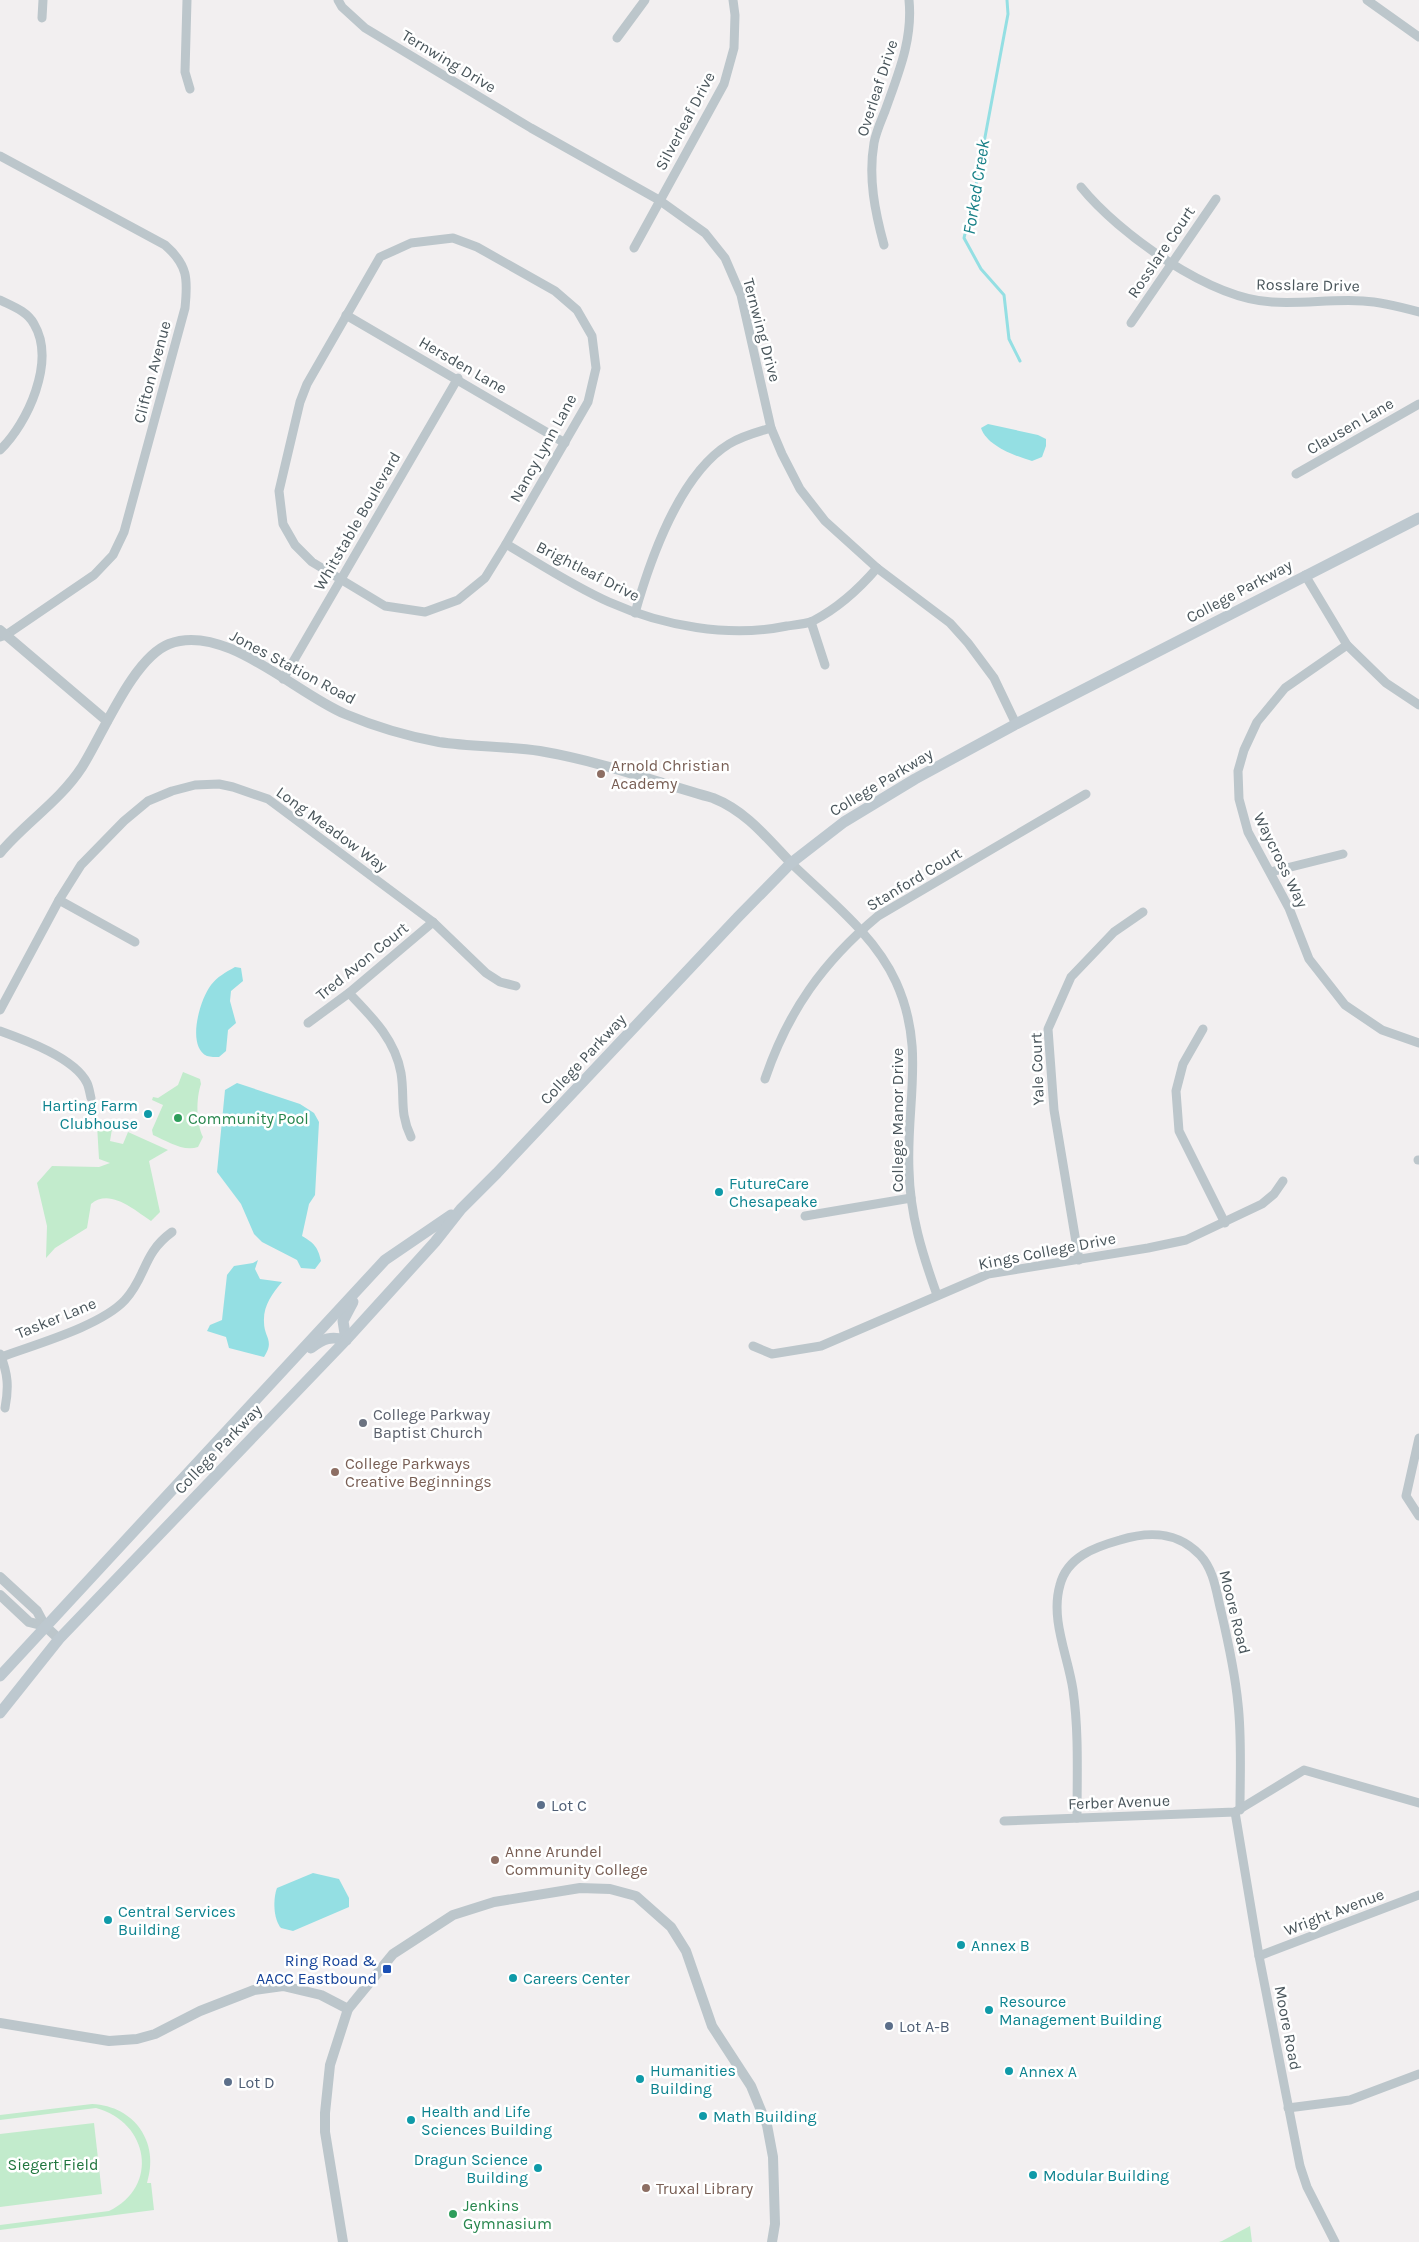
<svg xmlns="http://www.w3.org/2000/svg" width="1419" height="2242" viewBox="0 0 1419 2242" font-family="Karla,sans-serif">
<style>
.green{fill:#c2ebcc}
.water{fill:#94dfe3}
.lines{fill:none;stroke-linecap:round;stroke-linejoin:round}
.stream{stroke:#94dfe3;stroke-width:3}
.minor{stroke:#bcc6cb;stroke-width:9}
.tertiary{stroke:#bcc6cb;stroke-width:10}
.secondary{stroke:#bdc8cf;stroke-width:11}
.education-dot{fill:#8d6e63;stroke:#fff;stroke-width:2}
.culture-dot{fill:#0f9aa8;stroke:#fff;stroke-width:2}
.leisure-dot{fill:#2e9e5b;stroke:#fff;stroke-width:2}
.worship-dot{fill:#6b7280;stroke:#fff;stroke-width:2}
.service-dot{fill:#5c6f8a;stroke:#fff;stroke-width:2}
.transit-dot{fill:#1a4fb4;stroke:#fff;stroke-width:2}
.labels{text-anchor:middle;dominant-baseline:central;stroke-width:5;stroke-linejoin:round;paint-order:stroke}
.street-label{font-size:16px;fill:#49555b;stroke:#fff}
.education-label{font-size:16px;fill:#785e54;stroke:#fff;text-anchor:start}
.culture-label{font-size:16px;fill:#0d838f;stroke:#fff;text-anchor:start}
.leisure-label{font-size:16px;fill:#27864d;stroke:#fff;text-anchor:start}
.worship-label{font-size:16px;fill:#5b616d;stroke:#fff;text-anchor:start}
.service-label{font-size:16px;fill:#4e5e75;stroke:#fff;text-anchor:start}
.transit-label{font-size:16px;fill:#164399;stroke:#fff;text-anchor:end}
.park-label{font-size:16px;fill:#20763e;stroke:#fff}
.water-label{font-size:18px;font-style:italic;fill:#198188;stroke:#fff}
</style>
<rect width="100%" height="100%" fill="#f2eff0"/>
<!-- green -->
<g class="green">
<path d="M183,1072L200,1079L201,1084C196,1098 196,1123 203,1137L198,1147C183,1152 167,1141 153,1135L152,1130L163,1105L152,1100L153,1097L158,1098L178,1085Z"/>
<path d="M107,1120L106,1127L112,1129L110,1141L123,1144L128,1132L168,1150L149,1161L160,1212L151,1221C134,1210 110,1188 91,1204L87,1228L55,1248L46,1258L47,1226L37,1183L52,1166L99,1167L110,1163L99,1159L97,1125Z"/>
<path d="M92,2104C135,2106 160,2143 147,2183H151L154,2210L0,2230V2225L109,2211C160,2187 149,2122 96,2108L0,2120V2115Z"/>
<path d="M94,2123L102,2194L0,2207V2134Z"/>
<path d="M1250,2226L1252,2242H1219L1222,2241Z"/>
</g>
<!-- water -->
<g class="water">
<path d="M988,424L1038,435L1046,439V446L1042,457L1032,461C1015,456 987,446 981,428Z"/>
<path d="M235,967L241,968L243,981L231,991L230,1001L236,1023L228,1030L226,1051L219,1057C216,1057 210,1057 207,1056C186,1046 200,999 211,985C217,977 226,972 235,967Z"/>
<path d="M237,1083L300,1104L314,1113L319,1122L315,1195L309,1204L302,1236C314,1243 318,1247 321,1261L315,1269L301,1268L297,1260L262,1242L254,1234L241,1204L217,1172L225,1090Z"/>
<path d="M258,1260L255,1269L260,1279L282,1282C272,1294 263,1306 264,1322C264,1338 275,1340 264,1357L229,1348L226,1337L207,1331L210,1325L222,1320L227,1275L234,1266L253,1263Z"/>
<path d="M313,1873L339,1879L349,1898V1907L293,1931L281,1928C273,1919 273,1898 277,1888Z"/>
</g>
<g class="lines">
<!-- stream -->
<path class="stream" d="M1007,0L1008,14L974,196L964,238L981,269L1004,295L1009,339L1020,361"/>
<!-- minor -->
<g class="minor">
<path d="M187,0L185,72L190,89"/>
<path d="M338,0L342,7L365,28L531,128L659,200L705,233L725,258L741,295L771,428L782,454L800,489L825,521L877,568L950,623L968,643L994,678L1016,724"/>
<path d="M1367,0L1419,37"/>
<path d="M42,18L43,0"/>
<path d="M617,38L645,0"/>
<path d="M0,156L165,245C188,265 188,279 185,308L124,532L113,555L94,575L6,635L0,637"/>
<path d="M1081,187C1119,234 1210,299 1272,302C1302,304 1333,299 1363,301C1382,302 1401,307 1419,312"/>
<path d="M453,238L477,247L555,291L577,310L592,336L596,368L588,402L506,544L485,578L458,600L425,612L385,606L312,562L295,545L283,524L279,491L300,402L307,384L380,257L411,243Z"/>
<path d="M884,245C875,212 868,178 874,143C876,132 881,121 885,111C898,74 913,40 909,0"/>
<path d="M634,248L724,84L734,48L735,15L733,0"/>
<path d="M0,300C12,306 27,311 34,324C56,361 28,423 0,450"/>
<path d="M346,315L565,443"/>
<path d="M1131,323L1216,199"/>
<path d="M1296,474L1419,404"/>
<path d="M506,544C540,564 573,586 609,602C663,626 729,638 787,626C795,625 806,624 813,621C838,608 859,589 877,568"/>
<path d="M1305,575L1347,645L1386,683L1419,705"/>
<path d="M635,613C650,560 680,474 729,444C742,436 757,432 771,428"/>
<path d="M811,622L825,665"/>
<path d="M1347,645L1285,688L1257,722L1244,750L1238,771L1239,799L1248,832L1289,908L1309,959L1345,1005L1382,1030L1419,1043"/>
<path d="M283,679L458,378"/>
<path d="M791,863C828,899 875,935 896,982C926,1048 906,1103 909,1170C910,1215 922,1253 937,1295"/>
<path d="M1271,872L1343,854"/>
<path d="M59,900L135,942"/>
<path d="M349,993C371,1016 395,1039 401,1073C405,1098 399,1112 411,1137"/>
<path d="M0,1010L59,900L81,865L124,821L148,801L172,791L195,785L219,784L233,787L268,799L433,922L486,973L500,982L516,986"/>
<path d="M308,1023L349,993L433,922"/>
<path d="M1203,1029L1183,1064L1176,1091L1179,1131L1225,1223"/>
<path d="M0,1031C25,1040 75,1058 87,1083C89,1087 90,1094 91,1098"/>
<path d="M765,1079C788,1011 823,962 878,916L1086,794"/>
<path d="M1418,1160H1419"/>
<path d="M805,1216L911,1198"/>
<path d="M1079,1260L1054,1110L1048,1029L1071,977L1114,932L1143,912"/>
<path d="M753,1346L772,1354L821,1346L988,1274L1148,1248L1186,1240L1262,1204L1274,1194L1283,1181"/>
<path d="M0,1354C8,1374 9,1387 5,1408"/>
<path d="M1,1357C36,1344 101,1326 125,1300C147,1276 142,1254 172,1232"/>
<path d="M1419,1438L1406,1496L1419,1516"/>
<path d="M1235,1812L1259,1956L1300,2166L1307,2187L1335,2242"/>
<path d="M1077,1818C1077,1776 1079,1732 1073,1690C1068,1656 1050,1619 1060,1585C1067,1557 1095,1547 1120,1540C1149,1531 1177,1531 1200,1555C1214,1570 1216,1591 1221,1611C1228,1641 1235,1672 1238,1704C1242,1739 1240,1774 1240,1810"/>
<path d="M1004,1821L1235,1812L1304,1770L1419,1803"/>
<path d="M1259,1956L1419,1895"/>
<path d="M1288,2108L1350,2100L1419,2074"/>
</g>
<!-- tertiary -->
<g class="tertiary">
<path d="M0,630L107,721"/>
<path d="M0,853C25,823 60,801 82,767C103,734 133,658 169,644C224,622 295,693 345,714C376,727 406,736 439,742C472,747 507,746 540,751C599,761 656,782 713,798C746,811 767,838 791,863"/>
<path d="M0,1577L37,1611L45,1626L59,1639"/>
<path d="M0,1595L29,1622L45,1626"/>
<path d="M0,2023L109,2041L137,2039L155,2034L200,2011L254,1990L283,1986L321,1995L348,2009"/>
<path d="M343,2242L325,2132V2113L330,2065L348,2009L393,1954L453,1915L494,1902L580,1888L610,1889L636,1896L671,1927L686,1951L712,2026L751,2086L767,2125L773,2157L775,2224L772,2242"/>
</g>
<!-- secondary -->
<g class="secondary">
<path d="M346,1340L343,1321L353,1302"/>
<path d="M311,1348C324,1338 331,1336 346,1340"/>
<path d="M0,1676L385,1260L451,1215"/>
<path d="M0,1713L59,1639L346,1340L435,1242L461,1209L497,1173L738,917L791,863L844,822L915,779L1016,724L1419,518"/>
</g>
</g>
<!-- markers -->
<g class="education-dot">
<circle cx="601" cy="774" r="5"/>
<circle cx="335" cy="1472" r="5"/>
<circle cx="495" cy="1860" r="5"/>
<circle cx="646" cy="2188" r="5"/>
</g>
<g class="culture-dot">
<circle cx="148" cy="1114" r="5"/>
<circle cx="719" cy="1192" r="5"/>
<circle cx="108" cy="1920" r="5"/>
<circle cx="961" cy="1945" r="5"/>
<circle cx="513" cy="1978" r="5"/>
<circle cx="989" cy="2010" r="5"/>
<circle cx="1009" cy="2071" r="5"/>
<circle cx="640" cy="2079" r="5"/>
<circle cx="703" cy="2116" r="5"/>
<circle cx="411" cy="2120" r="5"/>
<circle cx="538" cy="2168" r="5"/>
<circle cx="1033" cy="2175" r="5"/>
</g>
<g class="leisure-dot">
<circle cx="178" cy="1118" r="5"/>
<circle cx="453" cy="2214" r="5"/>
</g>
<circle class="worship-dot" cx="363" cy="1423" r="5"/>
<g class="service-dot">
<circle cx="541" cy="1805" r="5"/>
<circle cx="889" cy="2026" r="5"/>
<circle cx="228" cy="2082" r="5"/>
</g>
<rect class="transit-dot" x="382" y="1964" width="10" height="10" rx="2.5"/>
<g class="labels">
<!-- street labels -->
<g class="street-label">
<text transform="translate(449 61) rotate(31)">Ternwing Drive</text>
<text transform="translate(877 88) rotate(-72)">Overleaf Drive</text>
<text transform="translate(685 121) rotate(-62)">Silverleaf Drive</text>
<text transform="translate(1161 252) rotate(-56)">Rosslare Court</text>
<text transform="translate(1308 285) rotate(1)">Rosslare Drive</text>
<text transform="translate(762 330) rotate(75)">Ternwing Drive</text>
<text transform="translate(463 365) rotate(30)">Hersden Lane</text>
<text transform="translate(152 372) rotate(-75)">Clifton Avenue</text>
<text transform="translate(1350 426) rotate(-30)">Clausen Lane</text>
<text transform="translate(543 448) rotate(-61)">Nancy Lynn Lane</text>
<text transform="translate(357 521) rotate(-60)">Whitstable Boulevard</text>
<text transform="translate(588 571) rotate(27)">Brightleaf Drive</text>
<text transform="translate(1239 591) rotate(-28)">College Parkway</text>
<text transform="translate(293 667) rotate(28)">Jones Station Road</text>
<text transform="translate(881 782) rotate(-31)">College Parkway</text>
<text transform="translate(332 829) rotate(36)">Long Meadow Way</text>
<text transform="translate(1281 860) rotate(64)">Waycross Way</text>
<text transform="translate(914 879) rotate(-31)">Stanford Court</text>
<text transform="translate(362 961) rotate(-39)">Tred Avon Court</text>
<text transform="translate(583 1059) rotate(-47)">College Parkway</text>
<text transform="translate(1037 1069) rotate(-92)">Yale Court</text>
<text transform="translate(897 1120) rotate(-90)">College Manor Drive</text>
<text transform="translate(1047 1251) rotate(-11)">Kings College Drive</text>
<text transform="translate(56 1318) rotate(-22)">Tasker Lane</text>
<text transform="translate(218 1449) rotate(-46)">College Parkway</text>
<text transform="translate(1235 1612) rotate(76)">Moore Road</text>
<text transform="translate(1119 1802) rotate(-2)">Ferber Avenue</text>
<text transform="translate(1334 1912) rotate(-21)">Wright Avenue</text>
<text transform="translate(1288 2028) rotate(79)">Moore Road</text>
</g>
<!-- education labels -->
<g class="education-label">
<text x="611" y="765">Arnold Christian<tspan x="611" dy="18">Academy</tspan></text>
<text x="345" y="1463">College Parkways<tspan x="345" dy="18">Creative Beginnings</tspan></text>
<text x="505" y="1851">Anne Arundel<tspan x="505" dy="18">Community College</tspan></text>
<text x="656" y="2188">Truxal Library</text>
</g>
<!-- culture labels -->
<g class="culture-label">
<text x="138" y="1105" text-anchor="end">Harting Farm<tspan x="138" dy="18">Clubhouse</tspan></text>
<text x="729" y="1183">FutureCare<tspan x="729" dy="18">Chesapeake</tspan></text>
<text x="118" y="1911">Central Services<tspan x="118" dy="18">Building</tspan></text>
<text x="971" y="1945">Annex B</text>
<text x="523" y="1978">Careers Center</text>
<text x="999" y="2001">Resource<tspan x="999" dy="18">Management Building</tspan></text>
<text x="650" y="2070">Humanities<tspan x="650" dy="18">Building</tspan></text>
<text x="1019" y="2071">Annex A</text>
<text x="421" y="2111">Health and Life<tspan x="421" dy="18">Sciences Building</tspan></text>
<text x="713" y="2116">Math Building</text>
<text x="528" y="2159" text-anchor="end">Dragun Science<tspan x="528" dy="18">Building</tspan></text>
<text x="1043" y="2175">Modular Building</text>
</g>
<!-- leisure labels -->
<g class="leisure-label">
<text x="188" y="1118">Community Pool</text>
<text x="463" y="2205">Jenkins<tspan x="463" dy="18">Gymnasium</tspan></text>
</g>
<!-- worship labels -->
<g class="worship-label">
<text x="373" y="1414">College Parkway<tspan x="373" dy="18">Baptist Church</tspan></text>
</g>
<!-- service labels -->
<g class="service-label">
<text x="551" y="1805">Lot C</text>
<text x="899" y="2026">Lot A-B</text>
<text x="238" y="2082">Lot D</text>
</g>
<!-- transit labels -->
<g class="transit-label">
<text x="377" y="1960">Ring Road &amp;<tspan x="377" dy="18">AACC Eastbound</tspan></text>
</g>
<!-- park labels -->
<g class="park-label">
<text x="53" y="2164">Siegert Field</text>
</g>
<!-- water labels -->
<g class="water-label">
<text transform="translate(976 187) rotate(-81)">Forked Creek</text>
</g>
</g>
</svg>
